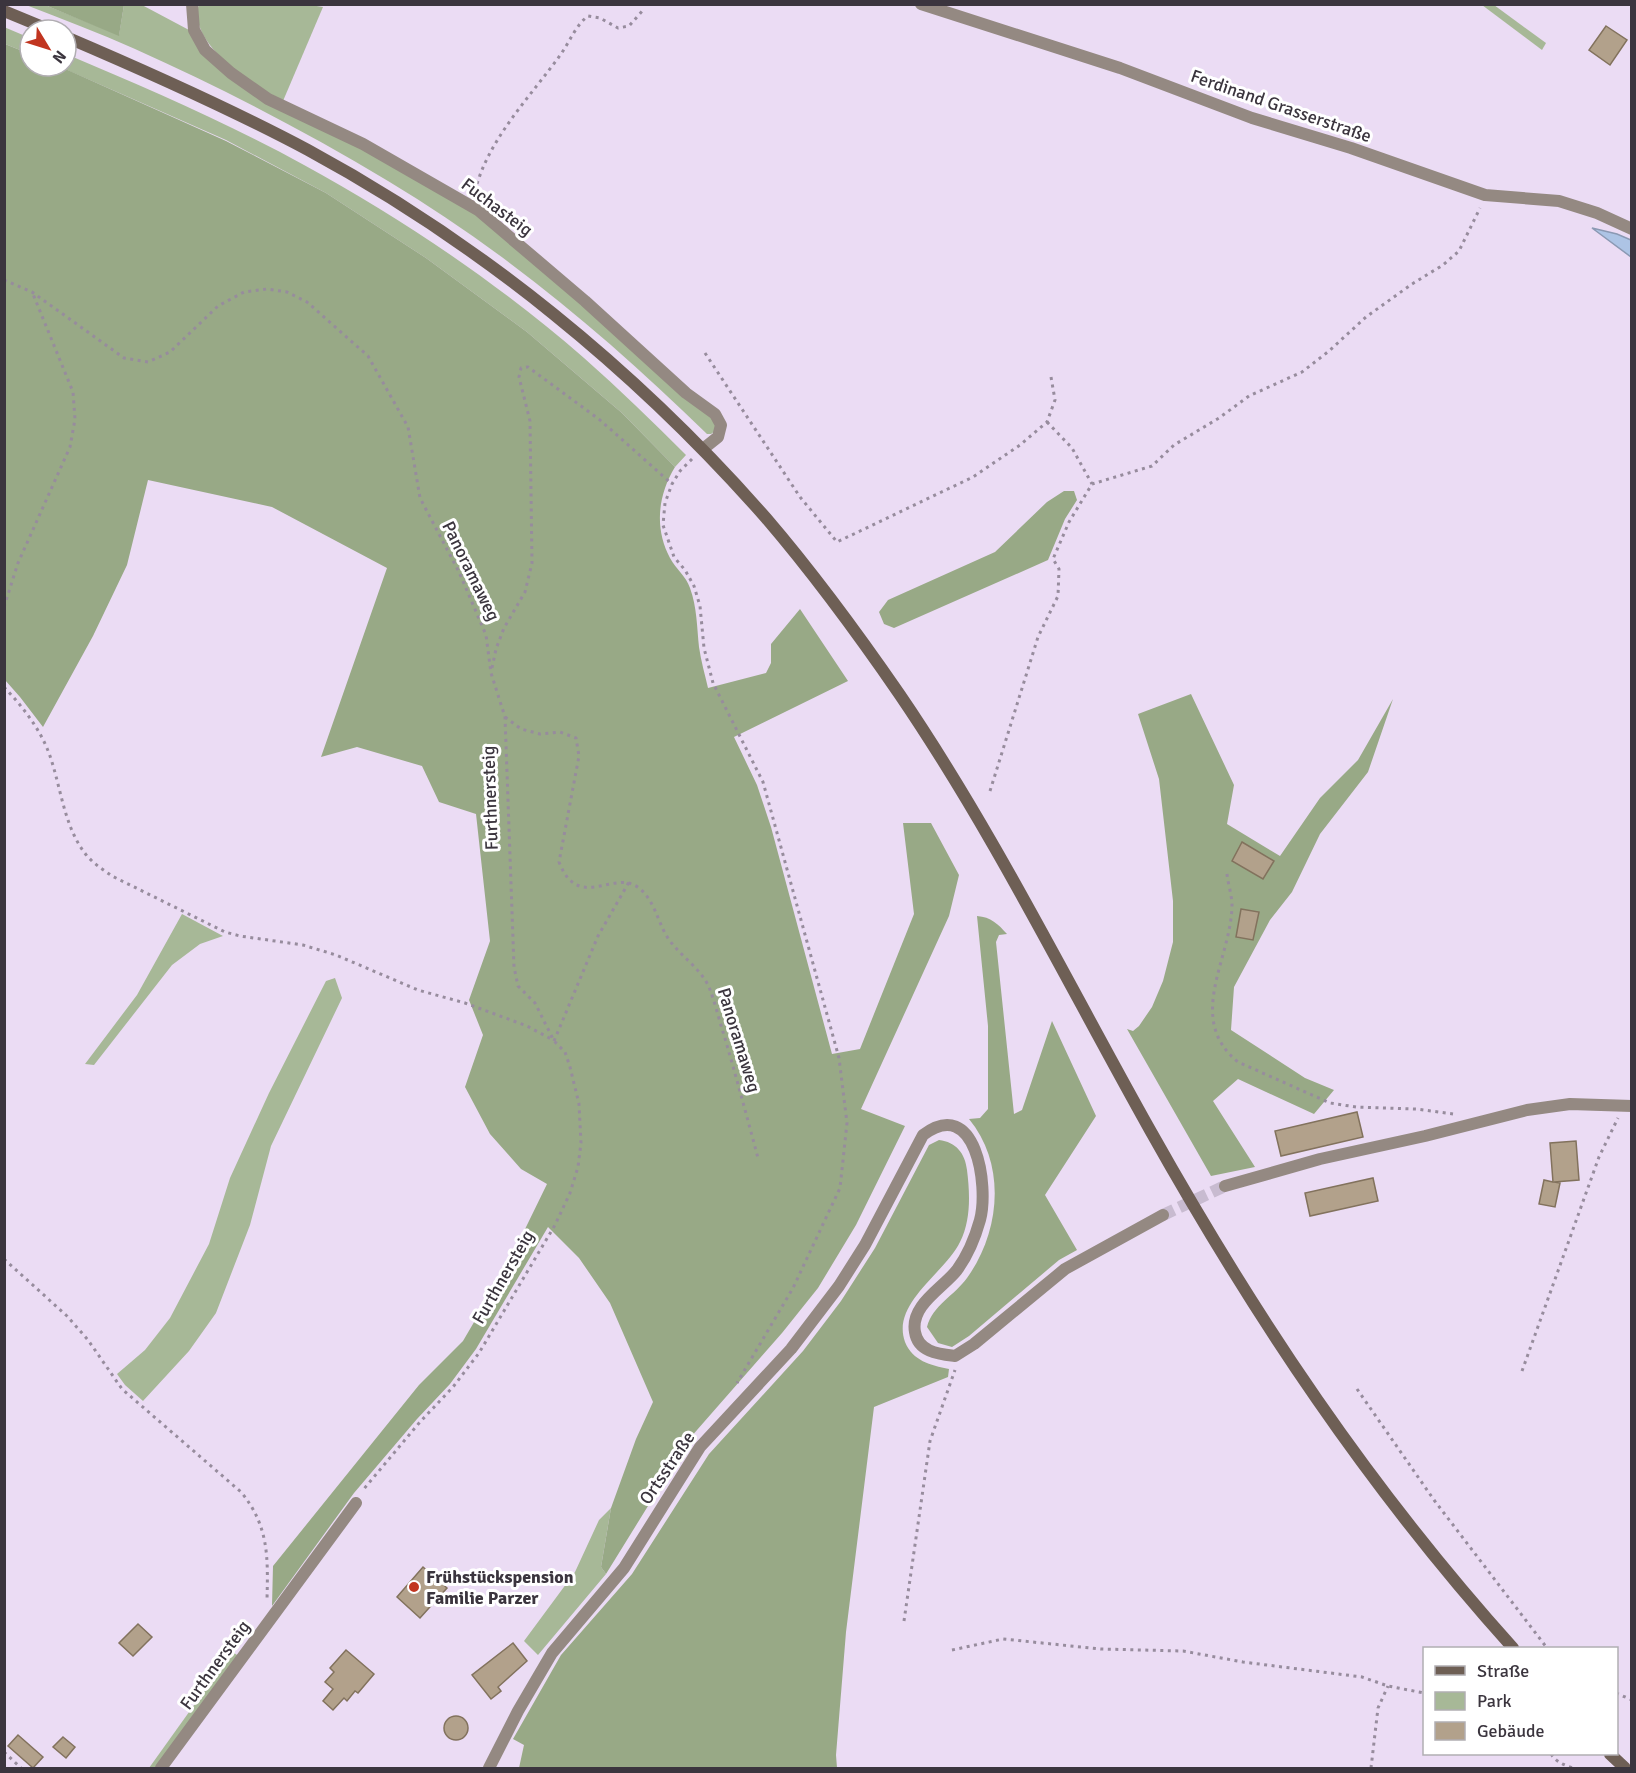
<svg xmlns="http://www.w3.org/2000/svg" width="1636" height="1773" viewBox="0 0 1636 1773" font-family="Signika,sans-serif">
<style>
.green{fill:#a7b897}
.forest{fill:#98a986}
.water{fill:#adc4e5;stroke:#8b99b3;stroke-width:1.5}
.building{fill:#b2a18b;stroke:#82725d;stroke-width:1.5}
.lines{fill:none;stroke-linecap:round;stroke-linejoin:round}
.tertiary-tunnel{stroke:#c8bbd0;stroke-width:12;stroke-dasharray:12 6;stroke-linecap:butt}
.path{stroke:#978c9d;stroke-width:3;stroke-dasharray:3 4.5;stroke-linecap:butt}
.minor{stroke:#948982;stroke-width:12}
.tertiary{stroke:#948982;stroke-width:12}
.secondary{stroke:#6e5f55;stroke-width:12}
.poi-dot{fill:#c13520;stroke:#fff;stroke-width:2}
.labels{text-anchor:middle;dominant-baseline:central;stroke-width:6;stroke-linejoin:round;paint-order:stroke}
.street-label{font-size:18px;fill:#3b353e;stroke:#fff}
.poi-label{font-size:18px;font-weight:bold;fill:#3b353e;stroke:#fff;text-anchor:start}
</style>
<rect width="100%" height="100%" fill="#ebdcf4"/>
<!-- green -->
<g class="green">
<path d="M199,4H304L323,7L283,101C255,85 186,44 199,4Z"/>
<path d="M26,5H45L119,35L124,5H142L189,30L202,53L475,213L713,417L717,425L715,431L711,434H707C610,339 505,251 388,181C307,132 222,88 135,49C99,33 62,19 26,5Z"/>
<path d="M1482,5H1494L1546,43L1542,50Z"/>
<path d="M4,27L30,38V54L5,44Z"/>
<path d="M66,54C147,88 227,123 304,165C403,219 499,284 584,358C619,389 653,422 686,455L675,467L622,413L527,332L426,258L326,193L226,140L58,66H66Z"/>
<path d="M182,914L223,936L200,944L172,965L94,1065L85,1064L137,995Z"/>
<path d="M335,978L342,998L271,1146L250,1225L216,1313L189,1351L143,1401L125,1385L117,1374L145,1350L170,1318L209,1244L230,1178L269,1093L326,981Z"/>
<path d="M611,1508L601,1567L606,1574L538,1655L524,1641L575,1572L599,1520Z"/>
<path d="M232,1652L239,1656L155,1768H149Z"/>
</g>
<!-- forest -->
<g class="forest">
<path d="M45,5H124L119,36Z"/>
<path d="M5,44L30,54V66H58L70,71L226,141L326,193L426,258L527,332L622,413L675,467C658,495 654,528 670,558C676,569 686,576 690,588C697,607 697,628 699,647C701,661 705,675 708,688L766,673L771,663V644L800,609L848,681L734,737L757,785L771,827L832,1054L860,1049L914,914L903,823H931L959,875L949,916L861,1109L905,1126L856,1225L818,1288L782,1333L690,1438L606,1574L601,1567L611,1508L636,1439L653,1402L610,1303L579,1258L548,1227L476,1349L450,1384L417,1419L354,1493L272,1606L273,1566L419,1385L463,1341L508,1264L547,1184L521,1169L490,1134L465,1087L483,1035L469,1000L490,941L476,814L439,802L422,766L357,747L321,757L387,568L272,507L148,480L127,565L93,636L43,727L20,697L5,680Z"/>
<path d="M1064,491H1074L1077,500L1065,519L1048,560L894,628L884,624L879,612L888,600L995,552L1047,502Z"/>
<path d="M1191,694L1234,785L1227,824L1280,856L1320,798L1358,760L1393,699L1368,772L1320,834L1292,892L1270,920L1234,987L1231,1030L1305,1078L1334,1090L1314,1114L1238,1079L1213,1101L1255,1167L1211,1176L1127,1029L1133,1031L1139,1026L1152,1007L1163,981L1173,942V901L1159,779L1138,714Z"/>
<path d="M977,916C991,917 998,924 1007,934L999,935L996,942L1014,1114L1022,1110L1052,1021L1096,1116L1045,1195L1077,1250L1059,1260L969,1336L952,1347L938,1343L927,1327C933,1305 954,1296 967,1278C1000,1232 1007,1165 969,1119L980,1118L988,1109V1026Z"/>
<path d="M939,1140C956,1142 965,1153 967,1170C970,1194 971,1220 960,1242C945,1273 891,1303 905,1342C913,1361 930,1365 949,1369L948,1377L874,1407L846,1632L836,1755L837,1768H519L524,1745L513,1739L561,1655L632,1574L709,1454L803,1351L841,1301L875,1248L929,1145Z"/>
</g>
<!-- water -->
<path class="water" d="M1592,228L1617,234L1631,240V257Z"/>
<!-- building -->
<g class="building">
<path d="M1606,26L1627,40L1610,65L1589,50Z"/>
<path d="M1242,842L1274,861L1263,879L1232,861Z"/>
<path d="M1241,909L1259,912L1253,940L1236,937Z"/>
<path d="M1357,1112L1363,1137L1281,1156L1275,1131Z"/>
<path d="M1576,1141L1579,1180L1554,1182L1560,1183L1555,1207L1539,1204L1544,1180L1553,1182L1550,1143Z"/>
<path d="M1373,1178L1378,1201L1310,1216L1305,1193Z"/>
<path d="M423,1567L447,1588L420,1618L397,1597Z"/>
<path d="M138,1624L152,1637L133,1656L119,1643Z"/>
<path d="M513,1643L527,1661L498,1687L501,1691L491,1699L472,1675Z"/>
<path d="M346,1650L374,1674L358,1693L355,1691L347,1701L344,1698L333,1710L323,1701L333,1689L325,1682L334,1672L330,1668Z"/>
<circle cx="456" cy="1728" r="12"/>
<path d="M18,1735L43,1757L33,1768L8,1746Z"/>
<path d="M63,1737L75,1747L66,1758L53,1747Z"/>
</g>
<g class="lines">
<!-- tertiary-tunnel -->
<path class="tertiary-tunnel" d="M1163,1215L1225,1186"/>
<!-- path -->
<g class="path">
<path d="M475,191C488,139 531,96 561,54C570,41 576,25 588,16L600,18L618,28L629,26L644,9"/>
<path d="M4,280L32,292L124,358L148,362L170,352L218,306L244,292L267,289L287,292L307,302L368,356L408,427L420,498L459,572L486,635L491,673L505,717L514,967L518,986L535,1003L554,1041L565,1052L570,1067L579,1104L581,1143L578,1167L570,1193L555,1225L479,1353L453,1387L420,1422L363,1490"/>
<path d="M705,353L800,497L837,542L973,477L1020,445L1047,422L1055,400L1051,377"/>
<path d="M1047,422L1072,448L1092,484"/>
<path d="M692,459L680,471L672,484L665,503L663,525L674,557L685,570L694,586L700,606L704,648L713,683L763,782L839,1058L847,1123L840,1188L793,1288L737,1383"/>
<path d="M4,607L18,563L70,447L75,419L73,392L33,294"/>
<path d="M492,668L496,649L504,628L525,592L532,563L530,421L519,377L521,368L528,367L600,420L672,484"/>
<path d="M4,687C23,707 41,730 50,756C61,788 64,825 84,852C91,862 102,869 112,876L225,932L240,936L303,945L336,955L418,990L465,1003L527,1026L553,1040"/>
<path d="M505,717L521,729L540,734L560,732L576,738L579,756L559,862C579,913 614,868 639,888C654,900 657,919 666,935C678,955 699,966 709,987C715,1002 719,1020 724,1035C736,1076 747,1117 758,1158"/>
<path d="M990,791L1038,637L1058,596L1059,569L1053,559L1069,522L1092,484L1152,466L1174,445L1219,418L1249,396L1302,372L1329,351L1366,317L1412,284L1443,265L1459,251L1480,208"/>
<path d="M1227,874C1228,884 1232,895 1232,906C1231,959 1185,1019 1238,1062L1330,1103L1356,1107L1416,1109L1453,1114"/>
<path d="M554,1041L598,936L629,882"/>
<path d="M4,1259L67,1316L88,1340L122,1389L241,1492C269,1526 268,1557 267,1600"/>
<path d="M1522,1371L1599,1157L1618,1118"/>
<path d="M1357,1389L1434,1500L1547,1648"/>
<path d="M904,1621L930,1441L955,1370"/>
<path d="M952,1650L1003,1639L1101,1649L1183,1651L1243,1662L1362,1677L1388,1686L1424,1693"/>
<path d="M1616,1693L1632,1700"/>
<path d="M4,1752L21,1768"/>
<path d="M1551,1754C1556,1762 1564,1765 1573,1768"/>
<path d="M1371,1768L1378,1708L1388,1686"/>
</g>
<!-- minor -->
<g class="minor">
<path d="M192,4L194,30L205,50L231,73L268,99L363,144L478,210L585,301L686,393L715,414L721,425L718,437L703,449"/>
<path d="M921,4L1120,68L1252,118L1351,148L1485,195L1559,201L1597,213L1632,229"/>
<path d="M161,1768L356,1503"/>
</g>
<!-- tertiary -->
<g class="tertiary">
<path d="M1225,1186L1320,1159L1425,1136L1527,1110L1570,1104L1632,1106"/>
<path d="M489,1768L518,1711L552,1653L624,1568L700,1447L791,1349L839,1286L865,1245L923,1135C976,1095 989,1186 980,1220C975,1238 968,1255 957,1270C943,1288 910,1305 915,1332C918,1352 939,1354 955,1356L974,1344L1065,1269L1163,1215"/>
</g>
<!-- secondary -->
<g class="secondary">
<path d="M4,11L50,30"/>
<path d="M66,37C148,72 229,108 308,150C480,243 637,371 766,518C814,574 858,634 900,695C994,833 1068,984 1150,1130C1255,1317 1369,1488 1513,1648"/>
<path d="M1610,1754L1625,1768"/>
</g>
</g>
<!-- markers -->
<circle class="poi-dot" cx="414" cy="1587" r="6"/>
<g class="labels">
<!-- street labels -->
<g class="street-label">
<text transform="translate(1281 106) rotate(19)">Ferdinand Grasserstraße</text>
<text transform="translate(497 207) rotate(37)">Fuchasteig</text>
<text transform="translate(471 571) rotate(64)">Panoramaweg</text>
<text transform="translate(490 798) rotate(-92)">Furthnersteig</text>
<text transform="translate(739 1040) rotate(73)">Panoramaweg</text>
<text transform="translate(503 1277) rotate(-60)">Furthnersteig</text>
<text transform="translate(667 1468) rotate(-56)">Ortsstraße</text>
<text transform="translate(215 1665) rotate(-54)">Furthnersteig</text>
</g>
<!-- poi labels -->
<g class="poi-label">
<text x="426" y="1577">Frühstückspension<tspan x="426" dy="21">Familie Parzer</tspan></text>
</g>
</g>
<!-- border -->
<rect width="1636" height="1773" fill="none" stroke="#3b353e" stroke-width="12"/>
<!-- legend -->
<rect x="1423" y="1647" width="195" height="108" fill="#ffffff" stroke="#b1aeb2" stroke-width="1.5"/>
<rect x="1435" y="1666" width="30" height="9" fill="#6e5f55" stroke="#b1aeb2" stroke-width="1.5"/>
<text x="1477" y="1677" font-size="18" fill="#3b353e">Straße</text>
<rect x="1435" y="1692" width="30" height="18" fill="#a7b897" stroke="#b1aeb2" stroke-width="1.5"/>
<text x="1477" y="1707" font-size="18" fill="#3b353e">Park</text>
<rect x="1435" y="1722" width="30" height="18" fill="#b2a18b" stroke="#b1aeb2" stroke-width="1.5"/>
<text x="1477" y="1737" font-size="18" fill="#3b353e">Gebäude</text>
<!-- north arrow -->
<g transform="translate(48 48) rotate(128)"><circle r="28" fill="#ffffff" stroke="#b1aeb2" stroke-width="1.5"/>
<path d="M0-4.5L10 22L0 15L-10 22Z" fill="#c13520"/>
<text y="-9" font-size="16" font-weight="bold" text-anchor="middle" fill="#3b353e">N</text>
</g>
</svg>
